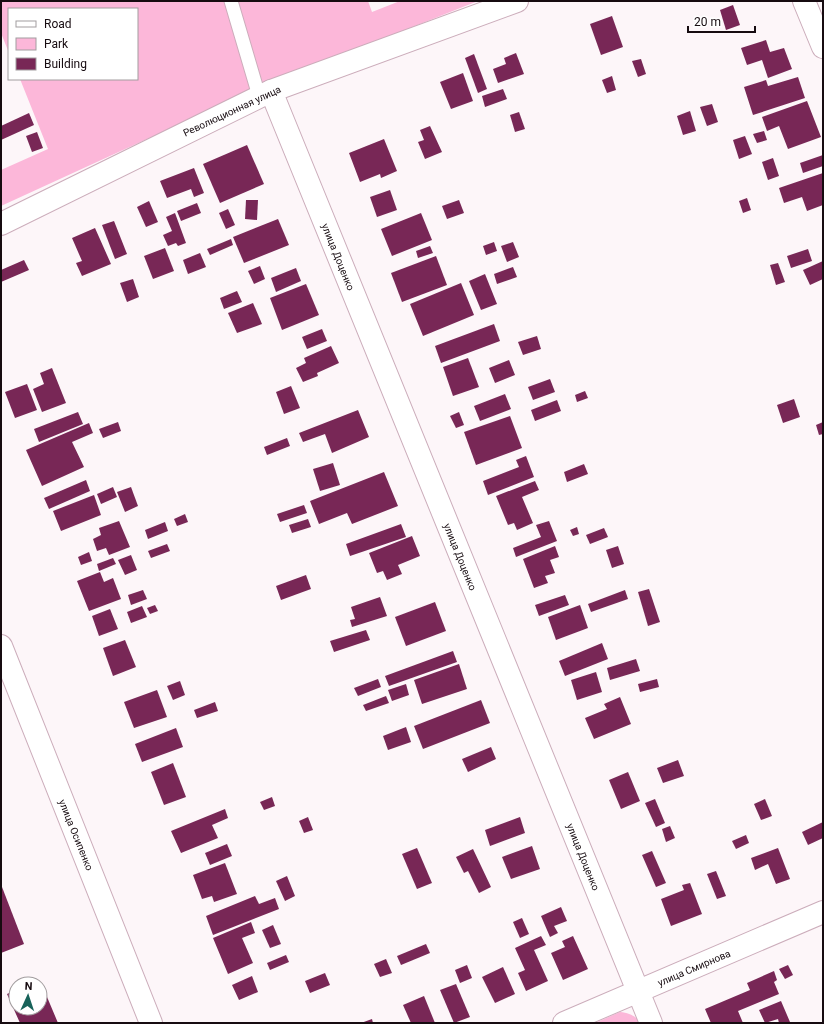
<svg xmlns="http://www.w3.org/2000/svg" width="824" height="1024" viewBox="0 0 824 1024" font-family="Roboto,sans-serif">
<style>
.green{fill:#fcb7d9}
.building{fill:#782756}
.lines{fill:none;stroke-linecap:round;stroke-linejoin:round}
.lane-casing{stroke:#ccadbb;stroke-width:15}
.street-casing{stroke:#ccadbb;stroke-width:24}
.lane{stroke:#fff;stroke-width:13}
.street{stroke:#fff;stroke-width:22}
.labels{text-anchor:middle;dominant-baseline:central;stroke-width:4;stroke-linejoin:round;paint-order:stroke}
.street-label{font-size:10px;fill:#160b10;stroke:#fff}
</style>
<rect width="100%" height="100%" fill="#fdf6f9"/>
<!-- green -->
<g class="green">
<path d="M1,1H368L372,12L400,1H478L256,89L1,206V170L48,149L20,79H137V9H9V53L1,33Z"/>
<path d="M620,1012C630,1013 635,1016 642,1023H595Z"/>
</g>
<!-- building -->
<g class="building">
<path d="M733,5L740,25L726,30L720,10Z"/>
<path d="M612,16L623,47L601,55L590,24Z"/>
<path d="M766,40L770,52L784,48L792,69L768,78L762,60L747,65L741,48Z"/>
<path d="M516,53L524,74L498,83L493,69L506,64L504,58Z"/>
<path d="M474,54L487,89L478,93L465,58Z"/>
<path d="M641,59L646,74L638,77L632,61Z"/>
<path d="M463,73L473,101L451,109L440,82Z"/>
<path d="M612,76L616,90L607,93L602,80Z"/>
<path d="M798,77L805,98L753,115L744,87L766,80L768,86Z"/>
<path d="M503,89L507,99L485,107L482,96Z"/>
<path d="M807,101L821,137L788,149L779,126L767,131L762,117Z"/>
<path d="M712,104L718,122L707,126L700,107Z"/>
<path d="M690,111L696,131L683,135L677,116Z"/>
<path d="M519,112L525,129L515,132L510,115Z"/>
<path d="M29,113L34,125L1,140V126Z"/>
<path d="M430,126L442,152L425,159L418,142L424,140L420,130Z"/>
<path d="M764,131L767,140L757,143L753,134Z"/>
<path d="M37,132L43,148L32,152L26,136Z"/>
<path d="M745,136L752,154L739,159L733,140Z"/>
<path d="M384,139L397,171L381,178L380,174L360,182L349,153Z"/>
<path d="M247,145L264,184L220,203L203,164Z"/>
<path d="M823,155V166L803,173L800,163Z"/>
<path d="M773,158L779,176L768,180L762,162Z"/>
<path d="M194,168L204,193L194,197L191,189L167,198L160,181Z"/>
<path d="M823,173V205L807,211L802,197L784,203L779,188Z"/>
<path d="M390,190L397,210L377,217L370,197Z"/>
<path d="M747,198L751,210L743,213L739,201Z"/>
<path d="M246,200H258L257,220L245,219Z"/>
<path d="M459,200L464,213L447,219L442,206Z"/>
<path d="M149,201L158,222L146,227L137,207Z"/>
<path d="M197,203L201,213L181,221L177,211Z"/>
<path d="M228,209L235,225L226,229L219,213Z"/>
<path d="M175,213L186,243L178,246L176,243L168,246L163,235L172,231L166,217Z"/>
<path d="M421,213L432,240L392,256L381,229Z"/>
<path d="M278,219L289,245L244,263L233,237Z"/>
<path d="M114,221L127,254L115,259L102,225Z"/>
<path d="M95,228L111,264L82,276L76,263L82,261L72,238Z"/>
<path d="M231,239L233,245L210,255L207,249Z"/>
<path d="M494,242L497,251L486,255L483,246Z"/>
<path d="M513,242L519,257L507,262L501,246Z"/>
<path d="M430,246L433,253L418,258L416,251Z"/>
<path d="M165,248L174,271L153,279L144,256Z"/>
<path d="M808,249L812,261L791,268L787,256Z"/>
<path d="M200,253L206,267L188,274L183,260Z"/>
<path d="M436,256L447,285L402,302L391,273Z"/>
<path d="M24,260L29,270L1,282V270Z"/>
<path d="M823,261V279L810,285L803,270Z"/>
<path d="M778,263L785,282L776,285L770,265Z"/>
<path d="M260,266L265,279L254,284L248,271Z"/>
<path d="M513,267L517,277L497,284L494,274Z"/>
<path d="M296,268L301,281L276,292L271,278Z"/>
<path d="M485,274L497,304L481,310L469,281Z"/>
<path d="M133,279L139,297L127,302L120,283Z"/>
<path d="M461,283L474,315L423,336L410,304Z"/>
<path d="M306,284L319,315L282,330L270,298Z"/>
<path d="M237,291L242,302L224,309L220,298Z"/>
<path d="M253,303L262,324L237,333L228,313Z"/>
<path d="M494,324L500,341L441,363L435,346Z"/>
<path d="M322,329L327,341L307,349L302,337Z"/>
<path d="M537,336L541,349L523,355L518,342Z"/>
<path d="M331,346L339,363L317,373L318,376L303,382L296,368L306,363L304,358Z"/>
<path d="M468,358L479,387L453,396L443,367Z"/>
<path d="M509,360L515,375L495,383L489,368Z"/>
<path d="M52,368L66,403L42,412L33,389L44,384L40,373Z"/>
<path d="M550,379L555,392L533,400L528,387Z"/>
<path d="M27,384L37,410L15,418L5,392Z"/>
<path d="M291,386L300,408L284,414L276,392Z"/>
<path d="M585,391L588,398L577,402L575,395Z"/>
<path d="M505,394L511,409L480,421L474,406Z"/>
<path d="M794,399L800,417L783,423L777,405Z"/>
<path d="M557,400L561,411L535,421L531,410Z"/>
<path d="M358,410L369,437L332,453L325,434L303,442L299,433Z"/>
<path d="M78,412L83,424L39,442L34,429Z"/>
<path d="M459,412L464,425L456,428L450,416Z"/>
<path d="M510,416L522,448L476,465L464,432Z"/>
<path d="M118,422L121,431L103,438L99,429Z"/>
<path d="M823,422V434L819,435L816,425Z"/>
<path d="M89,423L93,433L72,442L84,467L42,486L26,450Z"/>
<path d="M287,438L290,446L267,455L264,447Z"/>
<path d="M526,456L534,477L488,495L483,481L519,467L516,460Z"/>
<path d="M333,463L340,485L320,491L313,469Z"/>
<path d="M584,464L588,474L567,482L564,472Z"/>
<path d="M384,472L398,506L352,524L347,513L319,524L310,501Z"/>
<path d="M86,480L90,491L49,509L44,498Z"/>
<path d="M535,481L539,490L522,497L533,523L517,530L514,523L508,525L496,496Z"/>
<path d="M113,487L117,497L101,504L97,494Z"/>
<path d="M131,487L138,506L125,512L117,492Z"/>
<path d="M94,495L101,515L61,531L53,511Z"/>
<path d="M304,505L307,513L280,522L277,514Z"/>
<path d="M185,514L188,522L177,526L174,519Z"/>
<path d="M308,519L311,527L292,533L289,525Z"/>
<path d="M119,521L130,547L109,555L106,548L97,551L93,539L101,535L99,528Z"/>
<path d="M549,521L557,541L516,557L513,548L541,537L536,525Z"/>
<path d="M165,522L168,531L148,539L145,530Z"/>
<path d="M401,524L406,537L350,556L346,544Z"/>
<path d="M577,527L579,534L573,536L570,530Z"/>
<path d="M604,528L608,537L590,544L586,535Z"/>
<path d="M412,536L420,556L398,565L402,574L387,580L383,571L377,573L369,553Z"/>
<path d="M167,544L170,551L151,558L148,551Z"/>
<path d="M555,546L559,557L550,560L555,573L545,576L548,583L534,588L523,559Z"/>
<path d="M618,546L624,564L612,568L606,550Z"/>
<path d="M89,552L92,561L81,565L78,557Z"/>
<path d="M131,555L137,570L125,575L118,560Z"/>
<path d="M113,558L116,564L99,571L97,564Z"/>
<path d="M100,572L104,582L113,578L121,599L89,611L77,581Z"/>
<path d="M306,575L311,589L281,600L276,586Z"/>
<path d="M649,589L660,622L648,626L638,592Z"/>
<path d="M143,590L147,599L131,605L128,595Z"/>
<path d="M625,590L628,599L591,612L588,604Z"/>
<path d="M565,595L569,605L539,616L535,605Z"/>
<path d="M380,597L387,616L352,627L350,620L355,619L351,607Z"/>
<path d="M435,602L446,631L406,646L395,617Z"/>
<path d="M155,605L158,611L150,614L147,608Z"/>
<path d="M580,605L588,628L556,640L548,617Z"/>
<path d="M142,606L147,617L131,623L127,612Z"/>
<path d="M110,609L118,629L99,636L92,616Z"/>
<path d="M366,630L370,640L334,652L330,641Z"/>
<path d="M125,640L136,667L113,676L103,648Z"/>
<path d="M602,643L608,659L565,676L559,661Z"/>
<path d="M453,651L457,662L389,686L385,676Z"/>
<path d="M636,659L640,671L610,680L607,668Z"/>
<path d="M459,664L467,689L422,704L414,680Z"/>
<path d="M596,672L602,692L577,700L571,680Z"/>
<path d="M378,679L381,687L358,696L354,688Z"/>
<path d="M657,679L659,687L640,692L638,684Z"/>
<path d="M180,681L185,695L173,700L167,686Z"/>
<path d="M406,684L409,695L392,701L388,690Z"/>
<path d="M157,690L167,717L134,728L124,702Z"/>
<path d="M386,696L389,703L366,711L363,705Z"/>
<path d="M620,697L631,724L594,739L585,718L607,709L604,704Z"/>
<path d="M481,700L490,723L423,749L414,726Z"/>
<path d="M215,702L218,711L197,718L194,710Z"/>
<path d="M406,727L411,742L388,750L383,736Z"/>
<path d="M176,728L183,747L142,762L135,744Z"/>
<path d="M491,747L496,759L468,772L462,759Z"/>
<path d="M678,760L684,776L663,783L657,768Z"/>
<path d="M173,763L186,797L164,805L151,772Z"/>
<path d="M628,772L640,801L621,809L609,780Z"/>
<path d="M272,797L275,806L264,810L260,802Z"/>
<path d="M655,799L665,823L656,827L645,803Z"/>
<path d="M765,799L772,816L761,820L754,804Z"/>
<path d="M225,809L228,818L212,825L218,838L181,853L171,831Z"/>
<path d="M308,817L313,830L304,833L299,821Z"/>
<path d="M520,817L525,833L490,846L485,830Z"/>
<path d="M823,822V838L808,845L802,832Z"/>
<path d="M670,826L675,838L666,842L662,829Z"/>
<path d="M746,835L749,843L736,849L732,841Z"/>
<path d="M227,844L232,856L210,865L205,853Z"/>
<path d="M532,846L540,869L511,879L502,857Z"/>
<path d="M417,848L432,883L417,889L402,854Z"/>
<path d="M778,848L790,879L776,884L768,864L755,870L751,858Z"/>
<path d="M473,849L491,887L479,893L468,871L464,873L456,857Z"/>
<path d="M652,851L666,883L656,887L642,855Z"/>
<path d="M225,863L237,894L214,902L212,896L202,899L193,875Z"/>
<path d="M716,871L726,896L717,899L707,874Z"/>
<path d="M287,876L295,896L285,901L276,881Z"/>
<path d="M690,883L702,914L671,926L661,899L684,890L682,885Z"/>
<path d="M2,887L24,944L1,953V888Z"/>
<path d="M255,896L259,904L275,898L279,909L213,935L206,916Z"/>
<path d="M561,907L567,921L554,926L558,933L550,937L541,916Z"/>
<path d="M522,918L529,934L520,938L513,922Z"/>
<path d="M251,922L255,933L242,938L253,963L228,974L213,938Z"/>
<path d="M273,925L281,944L270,948L262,930Z"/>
<path d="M541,936L546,945L534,950L548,981L526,991L518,973L525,970L515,948Z"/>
<path d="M573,936L588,969L563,980L551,953L565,947L562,941Z"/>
<path d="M426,944L430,953L401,965L397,956Z"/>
<path d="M286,955L289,962L270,970L267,963Z"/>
<path d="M386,959L392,973L380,977L374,964Z"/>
<path d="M467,965L472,978L460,983L455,970Z"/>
<path d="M788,965L793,975L785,979L779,969Z"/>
<path d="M503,967L515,994L495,1003L482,977Z"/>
<path d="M774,971L777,980L774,982L779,994L738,1011L743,1023H711L705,1009L750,990L747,983Z"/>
<path d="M325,973L330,985L310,993L305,981Z"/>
<path d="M252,976L258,992L239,1000L232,985Z"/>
<path d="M456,984L470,1017L454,1023L440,990Z"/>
<path d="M42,985L58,1023H20L7,994L16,990V1008H40V986Z"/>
<path d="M424,996L435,1023H411L403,1005Z"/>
<path d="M781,1001L790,1022L779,1023L778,1019L765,1023L759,1010Z"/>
<path d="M372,1019L373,1023H361Z"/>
</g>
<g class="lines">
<!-- lane casing -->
<g class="lane-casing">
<path id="lane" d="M231,1L259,96"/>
</g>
<!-- street casing -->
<g class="street-casing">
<g id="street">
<path d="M804,1L823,47"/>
<path d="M271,91L651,1023"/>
<path d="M1,224L271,91L517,1"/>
<path d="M1,646L151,1023"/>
<path d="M564,1023L823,912"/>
</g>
</g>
<!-- lane -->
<use href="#lane" class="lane"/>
<!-- street -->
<use href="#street" class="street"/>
</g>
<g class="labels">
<!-- street labels -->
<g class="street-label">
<text transform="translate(232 111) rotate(-25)">Революционная улица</text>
<text transform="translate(338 257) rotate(68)">улица Доценко</text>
<text transform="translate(460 557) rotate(68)">улица Доценко</text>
<text transform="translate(76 835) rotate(68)">улица Осипенко</text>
<text transform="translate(583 857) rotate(68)">улица Доценко</text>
<text transform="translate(694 968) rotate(-23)">улица Смирнова</text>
</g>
</g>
<!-- border -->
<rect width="824" height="1024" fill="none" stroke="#160b10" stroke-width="4"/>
<!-- legend -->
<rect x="8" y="8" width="130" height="72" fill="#ffffff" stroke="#a29d9f"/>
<rect x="16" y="21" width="20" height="6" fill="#ffffff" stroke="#a29d9f"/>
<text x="44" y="28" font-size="12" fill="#160b10">Road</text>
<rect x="16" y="38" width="20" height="12" fill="#fcb7d9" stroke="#a29d9f"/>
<text x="44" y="48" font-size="12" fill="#160b10">Park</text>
<rect x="16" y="58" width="20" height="12" fill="#782756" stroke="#a29d9f"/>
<text x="44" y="68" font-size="12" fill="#160b10">Building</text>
<!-- north arrow -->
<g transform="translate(28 996) rotate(3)"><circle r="19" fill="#ffffff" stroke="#a29d9f"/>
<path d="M0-3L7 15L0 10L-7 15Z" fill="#18635a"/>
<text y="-6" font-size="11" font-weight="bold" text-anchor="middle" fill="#160b10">N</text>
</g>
<!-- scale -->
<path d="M688 26v6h67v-6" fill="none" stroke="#160b10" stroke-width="2"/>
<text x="694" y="26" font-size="12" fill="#160b10" stroke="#ffffff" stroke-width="3" paint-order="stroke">20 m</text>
</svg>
